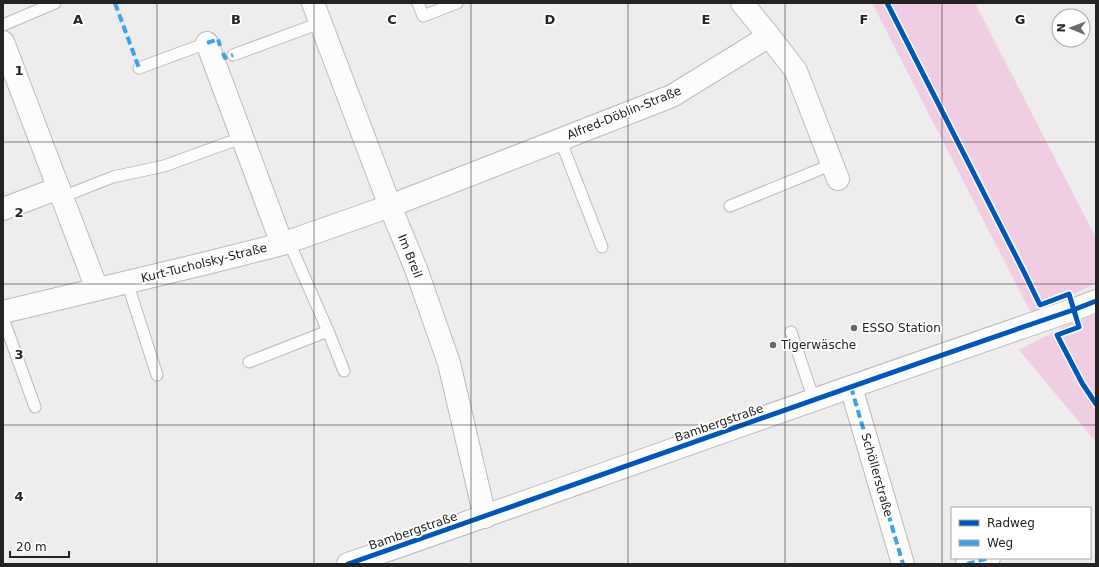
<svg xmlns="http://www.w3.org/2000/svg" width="1099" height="567" viewBox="0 0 1099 567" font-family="'DejaVu Sans',sans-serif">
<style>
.green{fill:#efcde3}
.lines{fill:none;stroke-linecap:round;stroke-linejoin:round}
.lane-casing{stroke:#bab9ba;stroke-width:13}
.street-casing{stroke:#bab9ba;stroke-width:24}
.secondary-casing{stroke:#bab9ba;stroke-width:24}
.lane{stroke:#fcfcfc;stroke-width:11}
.street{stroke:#fcfcfc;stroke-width:22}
.secondary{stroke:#fcfcfc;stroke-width:22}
.quiet{stroke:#3ea2eb;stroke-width:4;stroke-dasharray:8 4;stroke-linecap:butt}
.cycleway-casing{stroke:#fff;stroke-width:8}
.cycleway{stroke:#0057b8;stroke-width:5}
.grid{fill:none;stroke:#242324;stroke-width:1;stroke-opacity:0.55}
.poi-dot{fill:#6b696a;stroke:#fff;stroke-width:1.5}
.labels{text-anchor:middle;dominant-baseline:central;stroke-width:4;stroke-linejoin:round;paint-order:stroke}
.street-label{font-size:12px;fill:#242324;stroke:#fff}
.poi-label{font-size:12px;fill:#242324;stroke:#fff;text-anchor:start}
.grid-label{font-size:13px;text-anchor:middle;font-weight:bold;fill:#242324;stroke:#fff;stroke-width:4;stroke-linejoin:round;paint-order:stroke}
</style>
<rect width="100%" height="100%" fill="#eeeced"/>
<!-- green -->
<g class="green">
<path d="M872,3H975L1096,238V283L1032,315Z"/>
<path d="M1096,315V442L1019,350L1067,325Z"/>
</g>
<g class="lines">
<!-- lane casing -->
<g class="lane-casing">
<g id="lane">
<path d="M418,3L423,16L457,3"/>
<path d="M3,25L55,3"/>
<path d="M233,55L320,23"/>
<path d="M139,68L207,43"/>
<path d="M560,139L602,247"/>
<path d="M62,197L113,177L164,166L241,138"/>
<path d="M730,206L833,164"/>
<path d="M127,282L157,375"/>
<path d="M3,318L35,407"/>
<path d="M328,331L344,371"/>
<path d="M791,332L814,400"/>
<path d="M249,362L328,331L289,242"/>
</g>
</g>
<!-- street casing -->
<g class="street-casing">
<g id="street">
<path d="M313,3L390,206L416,269L449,363L485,517"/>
<path d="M769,36L796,71L838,179"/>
<path d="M3,42L97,289"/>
<path d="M207,43L282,244"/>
<path d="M3,209L59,188"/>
<path d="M3,312L211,262L282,244L390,206L672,96L769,36L742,3"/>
<path d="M851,387L903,564"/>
<path d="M967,564L989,558"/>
</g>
</g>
<!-- secondary casing -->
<g class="secondary-casing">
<path id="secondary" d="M348,564C590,480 831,392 1073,310L1096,301"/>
</g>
<!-- lane -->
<use href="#lane" class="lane"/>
<!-- street -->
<use href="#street" class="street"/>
<!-- secondary -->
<use href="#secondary" class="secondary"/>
<!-- quiet -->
<g class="quiet">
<path d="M115,3L139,68"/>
<path d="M207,43L218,39L220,46"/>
<path d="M223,53L225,58L233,55"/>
<path d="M851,387L903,564"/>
<path d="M967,564L989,558"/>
</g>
<!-- cycleway casing -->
<g class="cycleway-casing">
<g id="cycleway">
<path d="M887,3L1025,274L1040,305L1069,294L1079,327L1057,335L1082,383L1096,404"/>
<path d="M348,564C590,480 831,392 1073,310L1096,301"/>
</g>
</g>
<!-- cycleway -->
<use href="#cycleway" class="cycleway"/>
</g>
<!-- grid -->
<path class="grid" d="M157,3V564M314,3V564M471,3V564M628,3V564M785,3V564M942,3V564M3,142H1096M3,284H1096M3,425H1096"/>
<!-- markers -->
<g class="poi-dot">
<circle cx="854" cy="328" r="4"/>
<circle cx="773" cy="345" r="4"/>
</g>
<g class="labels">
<!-- street labels -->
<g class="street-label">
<text transform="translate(624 113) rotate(-22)">Alfred-Döblin-Straße</text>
<text transform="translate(410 256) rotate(68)">Im Breil</text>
<text transform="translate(204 263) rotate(-14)">Kurt-Tucholsky-Straße</text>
<text transform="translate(719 423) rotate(-19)">Bambergstraße</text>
<text transform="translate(877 475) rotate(74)">Schöllerstraße</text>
<text transform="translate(413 531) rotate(-19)">Bambergstraße</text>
</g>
<!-- poi labels -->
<g class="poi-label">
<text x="862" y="328">ESSO Station</text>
<text x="781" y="345">Tigerwäsche</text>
</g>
</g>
<g class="grid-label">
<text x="78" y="24">A</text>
<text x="236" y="24">B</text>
<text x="392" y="24">C</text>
<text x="550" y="24">D</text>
<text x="706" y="24">E</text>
<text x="864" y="24">F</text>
<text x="1020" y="24">G</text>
<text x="19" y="75">1</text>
<text x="19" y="217">2</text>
<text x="19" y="359">3</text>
<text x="19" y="501">4</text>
</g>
<!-- border -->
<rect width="1099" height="567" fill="none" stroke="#242324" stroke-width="8"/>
<!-- legend -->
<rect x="951" y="507" width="140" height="52" fill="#ffffff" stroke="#a7a7a7"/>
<rect x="959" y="520" width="20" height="6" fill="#0057b8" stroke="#a7a7a7"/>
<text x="987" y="527" font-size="12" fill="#242324">Radweg</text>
<rect x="959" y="540" width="20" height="6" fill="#3ea2eb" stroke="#a7a7a7"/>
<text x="987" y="547" font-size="12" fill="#242324">Weg</text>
<!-- north arrow -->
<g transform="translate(1071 28) rotate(271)"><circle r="19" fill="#ffffff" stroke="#a7a7a7"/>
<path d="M0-3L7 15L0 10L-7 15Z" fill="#6b696a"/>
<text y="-6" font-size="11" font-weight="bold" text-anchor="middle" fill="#242324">N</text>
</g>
<!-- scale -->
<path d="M10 551v6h59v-6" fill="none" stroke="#242324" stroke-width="2"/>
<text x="16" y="551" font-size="12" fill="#242324" stroke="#ffffff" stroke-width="3" paint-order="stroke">20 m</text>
</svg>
